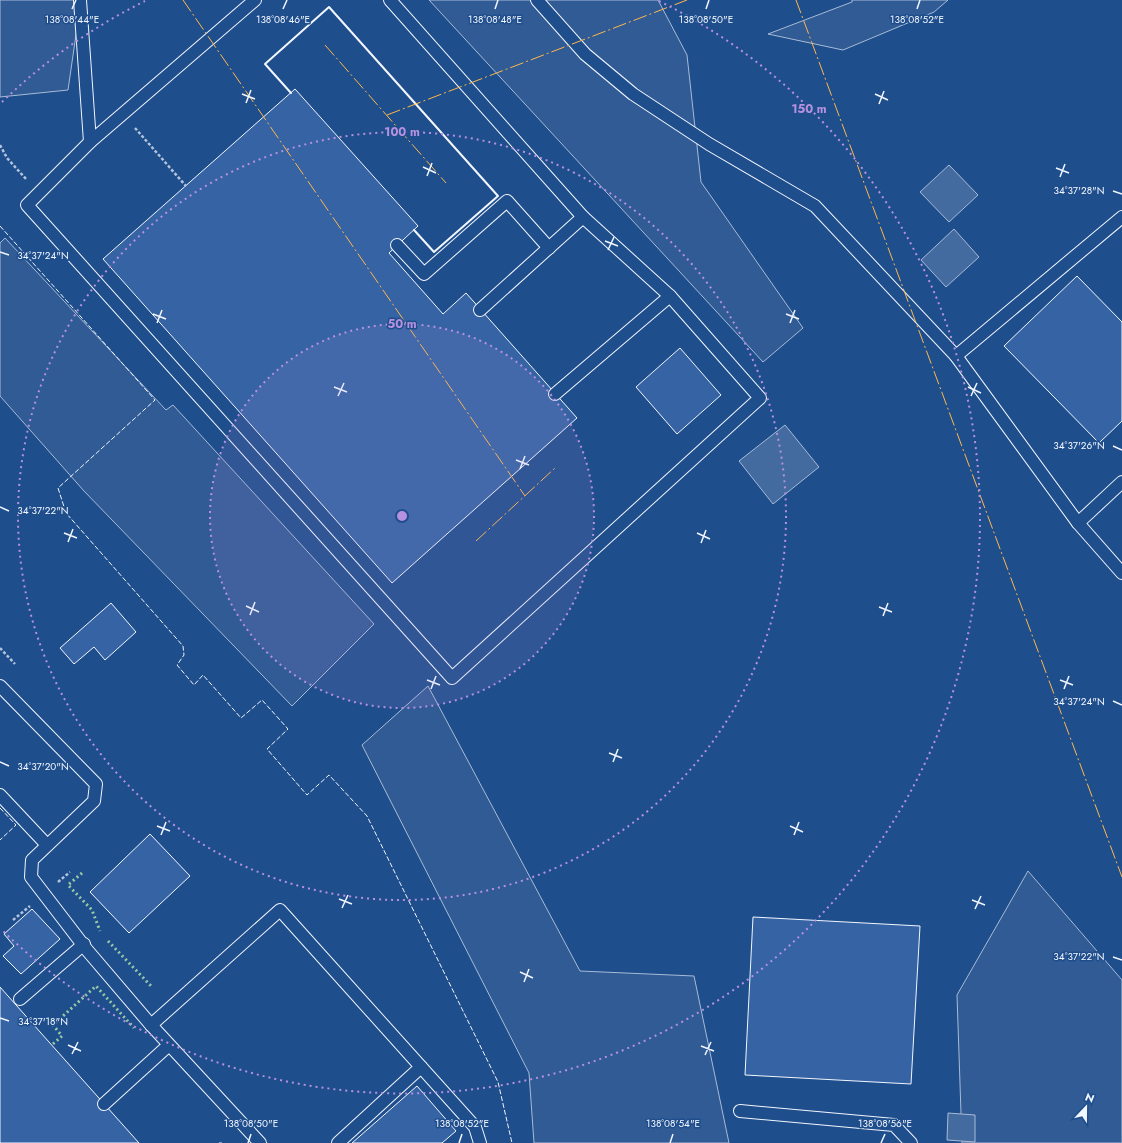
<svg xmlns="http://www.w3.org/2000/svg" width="1122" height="1143" viewBox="0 0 1122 1143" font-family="Jost,sans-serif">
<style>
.built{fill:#305b95;stroke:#a8bbd7}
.water{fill:#446ba0;stroke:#a8bbd7}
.building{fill:#3563a3;stroke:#f2f6ff}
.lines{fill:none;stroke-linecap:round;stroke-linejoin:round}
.service-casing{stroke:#f2f6ff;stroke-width:14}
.path{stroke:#b3c4dc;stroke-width:2.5;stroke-dasharray:3 2;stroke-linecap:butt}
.service{stroke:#1f4e8c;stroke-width:12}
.hedge{stroke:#97c8a6;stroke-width:3;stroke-dasharray:2 3;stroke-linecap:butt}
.fence{stroke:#f2f6ff;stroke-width:1;stroke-dasharray:5 2;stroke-linecap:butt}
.wall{stroke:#f2f6ff;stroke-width:2}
.power{stroke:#ffb74d;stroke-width:1;stroke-dasharray:14 3 2 3;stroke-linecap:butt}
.ticks{fill:none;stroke:#f2f6ff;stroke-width:1.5}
.ring{fill:none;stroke:#b691df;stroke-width:2;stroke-dasharray:2 4}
.ticks-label{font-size:10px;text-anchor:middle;fill:#f2f6ff;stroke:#1f4e8c;stroke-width:3;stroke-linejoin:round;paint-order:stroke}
.centre{fill:#b691df;stroke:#1f4e8c;stroke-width:2}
.ring-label{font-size:12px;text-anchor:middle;font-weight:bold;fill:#b691df;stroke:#1f4e8c;stroke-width:3;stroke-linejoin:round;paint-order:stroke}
</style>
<rect width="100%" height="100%" fill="#1f4e8c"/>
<!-- built -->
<g class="built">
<path d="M0,0H81L68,90L0,97Z"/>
<path d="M429,0H658L687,55L701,182L803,328L763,362Z"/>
<path d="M852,0H948L934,12L843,50L768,34L852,2Z"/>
<path d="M5,238L166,410L173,405L374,624L292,706L84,491L0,396V243Z"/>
<path d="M428,686L580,971L694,976L729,1143H534L529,1073L362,745Z"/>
<path d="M1028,871L1122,980V1143H962L957,995Z"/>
</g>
<!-- water -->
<g class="water">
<path d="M949,165L978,195L949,222L920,192Z"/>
<path d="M954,229L979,257L946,287L921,260Z"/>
<path d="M785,425L819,467L773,504L739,461Z"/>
<path d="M948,1113L975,1115V1142L947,1140Z"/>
</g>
<!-- building -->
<g class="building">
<path d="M295,89L418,226L389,253L443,314L466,293L577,418L392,583L103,259Z"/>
<path d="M1077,276L1122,322V421L1099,443L1004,346Z"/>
<path d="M680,348L721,395L677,434L636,387Z"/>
<path d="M111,603L136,632L105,660L94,647L74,664L60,648Z"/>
<path d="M150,834L190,876L129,933L90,892Z"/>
<path d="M32,909L60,939L21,974L3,956L14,946L4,934Z"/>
<path d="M753,917L920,926L911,1084L745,1075Z"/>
<path d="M0,987L139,1143H0Z"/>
<path d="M417,1086L456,1131L442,1143H352Z"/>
</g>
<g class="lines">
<!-- service casing -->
<g class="service-casing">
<g id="service">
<path d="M80,0L90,142"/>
<path d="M255,0L90,142L27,205L452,678L760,398L670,296L583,217L390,0"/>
<path d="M537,0L585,54L633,94L709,144L815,206L956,356L1078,523L1122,573"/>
<path d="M397,245L424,274L507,201L549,248"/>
<path d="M480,310L583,217"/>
<path d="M956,356L1122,217"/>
<path d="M555,394L670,296"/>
<path d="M1078,523L1122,482"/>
<path d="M0,686L96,784L94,801L32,860L31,877L87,950L151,1025L260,1143"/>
<path d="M0,795L47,845"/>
<path d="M20,999L84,944"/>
<path d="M151,1025L280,910L475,1127L480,1143"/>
<path d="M104,1104L169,1045"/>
<path d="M740,1111L894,1125L911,1143"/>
<path d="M338,1143L421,1067"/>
</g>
</g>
<!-- path -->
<g class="path">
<path d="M135,128L186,186"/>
<path d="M0,145L7,158L26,179"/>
<path d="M0,648L15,664"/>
<path d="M58,882L70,872"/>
<path d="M13,920L30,906"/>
</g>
<!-- service -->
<use href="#service" class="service"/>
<!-- hedge -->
<g class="hedge">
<path d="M82,873L68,885L92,910L100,931"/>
<path d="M108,941L153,988"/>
<path d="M53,1044L62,1036L53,1025L96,986L134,1028"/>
</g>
<!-- fence -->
<g class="fence">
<path d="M0,226L155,400L58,488L66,513L183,646L184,655L177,665L194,685L203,675L241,718L262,700L288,729L267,749L307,795L329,775L367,816L498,1082L512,1143"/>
<path d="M0,808L16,825L0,840"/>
<path d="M219,1143H222"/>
</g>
<!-- wall -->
<path class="wall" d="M291,93L265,64L329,7L498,196L434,252L414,230"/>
<!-- power -->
<g class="power">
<path d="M183,0L525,496"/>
<path d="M796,0L1122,877"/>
<path d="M325,45L446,183"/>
<path d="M387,115L687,0"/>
<path d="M476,541L555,468"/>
</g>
</g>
<!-- ticks -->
<path class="ticks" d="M72,9L76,0M283,9L287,0M495,9L498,0M706,9L709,0M917,9L920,0M242,94L255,99M875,94L888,100M246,103L251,90M879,104L884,91M423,167L436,173M1056,168L1069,173M427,176L432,163M1060,177L1065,164M1113,191L1122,194M605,241L618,246M608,250L614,237M0,252L9,255M153,314L166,319M786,314L799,319M157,323L162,310M790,323L795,310M334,387L347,392M968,387L981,393M338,396L344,383M971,396L977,383M1113,446L1122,450M516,460L529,465M520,469L525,456M0,507L9,511M64,533L77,538M697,533L710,539M68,542L73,529M701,543L706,530M246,606L259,612M879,607L892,612M250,615L255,602M883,616L888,603M427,680L440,685M1060,680L1073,685M431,689L436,676M1064,689L1069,676M1113,701L1122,705M609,753L622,758M0,762L9,766M613,762L618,749M157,826L170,831M790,826L803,832M161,835L166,822M794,835L799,822M339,899L352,904M972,900L985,905M342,908L348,895M975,909L981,896M1113,957L1122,960M520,972L533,978M524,982L529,969M0,1018L9,1021M68,1045L81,1051M701,1046L714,1051M72,1054L78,1042M705,1055L711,1042M248,1143L251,1134M459,1143L462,1134M670,1143L673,1134M881,1143L885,1134"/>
<!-- distance rings -->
<circle cx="402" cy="516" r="192" fill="#b691df" fill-opacity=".12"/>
<g class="ring">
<circle cx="402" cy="516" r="192"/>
<circle cx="402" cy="516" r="384"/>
<path d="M2 102A576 576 0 0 1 145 1M659 1A576 576 0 1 1 2 930"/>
</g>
<g class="ticks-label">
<text x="72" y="23">138°08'44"E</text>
<text x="283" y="23">138°08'46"E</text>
<text x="495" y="23">138°08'48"E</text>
<text x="706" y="23">138°08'50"E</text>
<text x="917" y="23">138°08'52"E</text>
<text x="1079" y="194">34°37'28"N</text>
<text x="43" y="259">34°37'24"N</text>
<text x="1079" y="449">34°37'26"N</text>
<text x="43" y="514">34°37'22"N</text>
<text x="1079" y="705">34°37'24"N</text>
<text x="43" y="770">34°37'20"N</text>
<text x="1079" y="960">34°37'22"N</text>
<text x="43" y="1025">34°37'18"N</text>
<text x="251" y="1127">138°08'50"E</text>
<text x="462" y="1127">138°08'52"E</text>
<text x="673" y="1127">138°08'54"E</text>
<text x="885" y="1127">138°08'56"E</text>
</g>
<circle cx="402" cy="516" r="6" class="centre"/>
<g class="ring-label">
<text x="809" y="113">150 m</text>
<text x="402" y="136">100 m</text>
<text x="402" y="328">50 m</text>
</g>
<!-- north arrow -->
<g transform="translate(1086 1107) rotate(22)" stroke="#1f4e8c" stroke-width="3" paint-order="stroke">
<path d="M0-3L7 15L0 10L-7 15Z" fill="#f2f6ff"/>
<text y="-6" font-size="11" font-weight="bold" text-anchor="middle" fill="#f2f6ff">N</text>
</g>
</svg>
